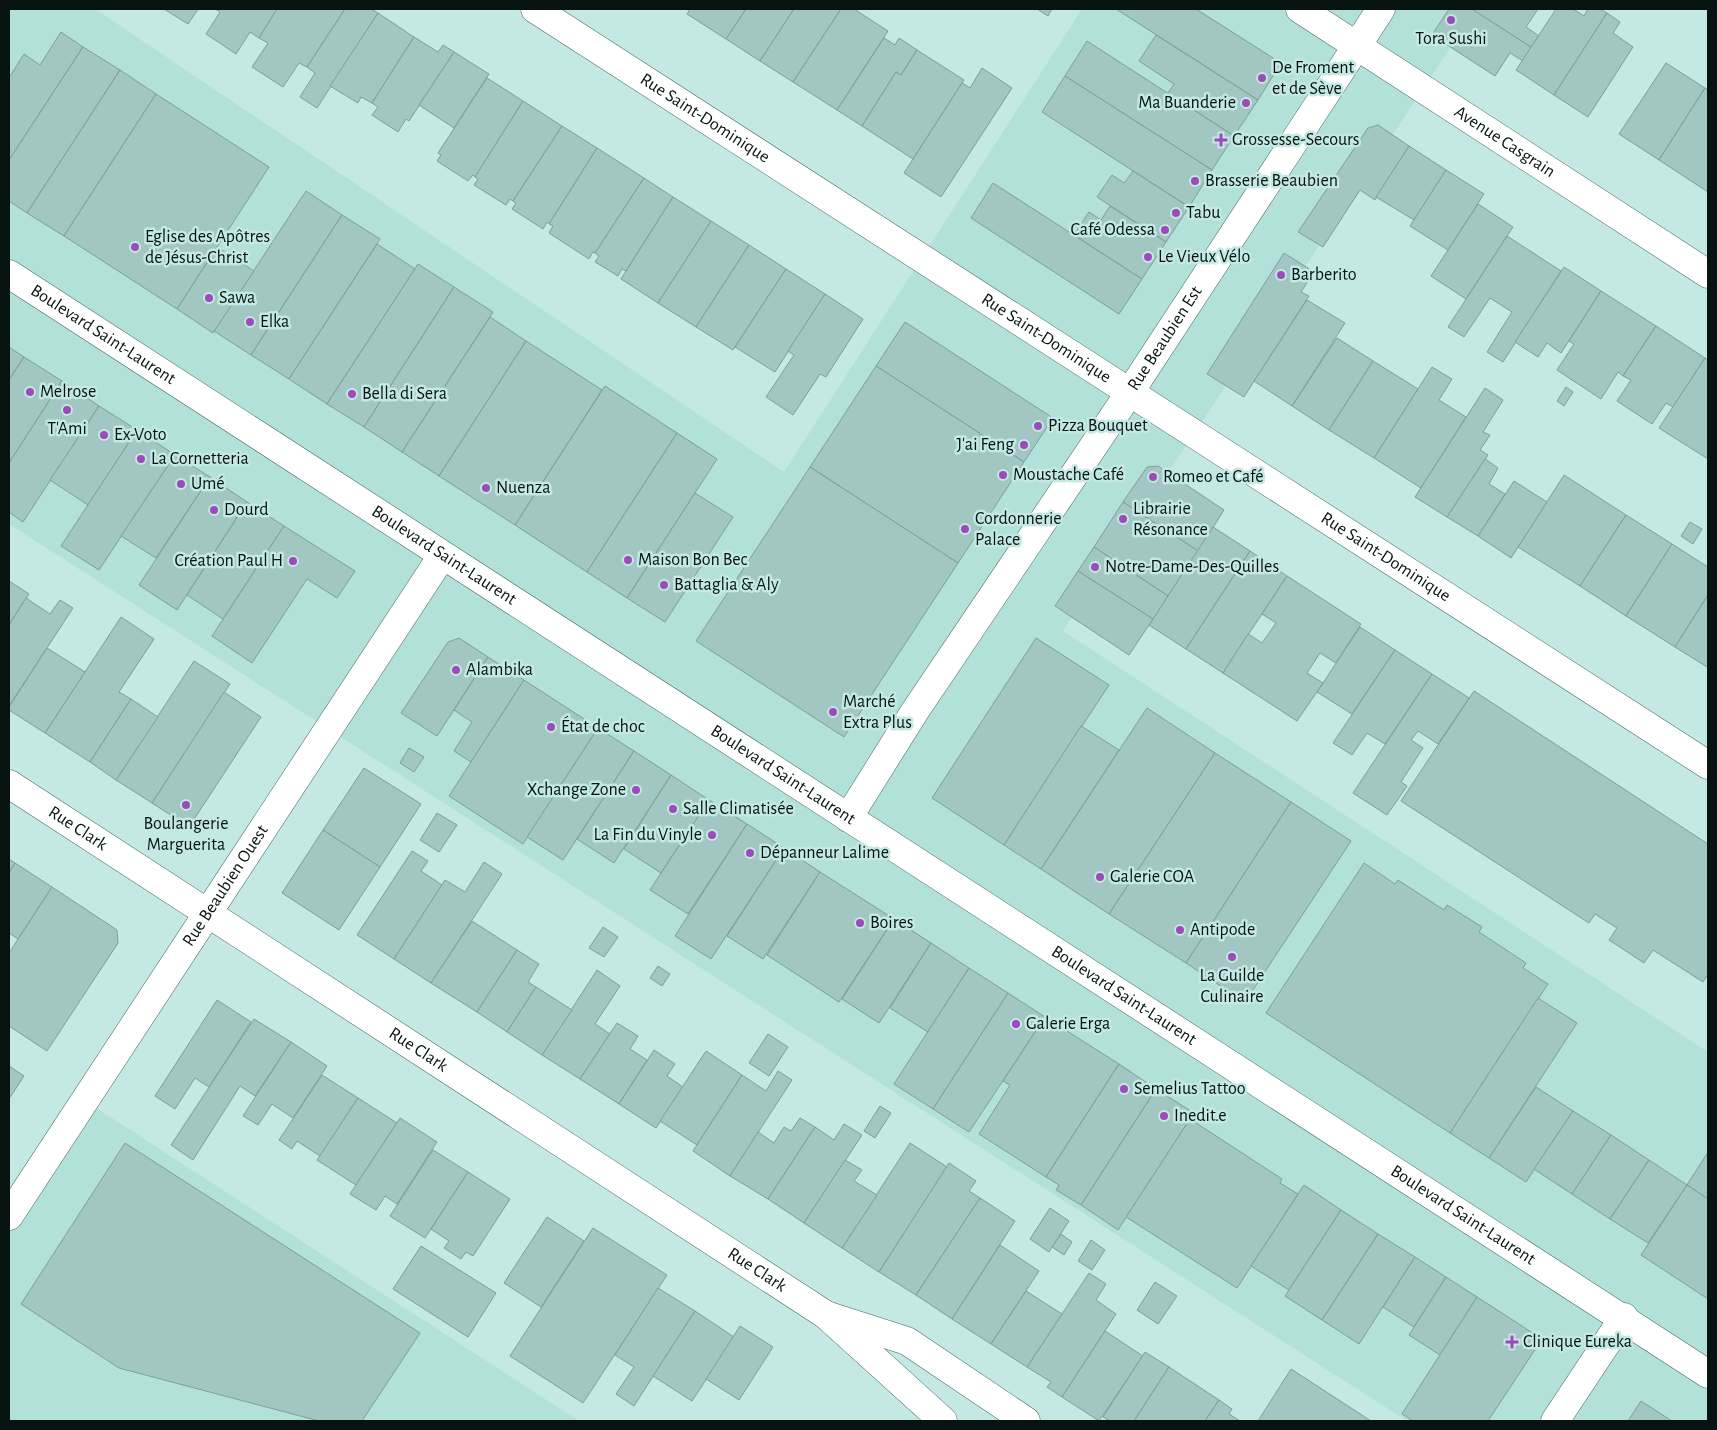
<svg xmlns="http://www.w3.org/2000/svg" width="1717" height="1430" viewBox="0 0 1717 1430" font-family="'Alegreya Sans',sans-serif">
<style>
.built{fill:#b2e1da}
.building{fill:#a2c6c1;stroke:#7c9f9a}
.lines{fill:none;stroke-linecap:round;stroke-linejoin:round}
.minor-casing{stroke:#476864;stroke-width:29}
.major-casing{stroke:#476864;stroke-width:29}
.minor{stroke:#fff;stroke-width:28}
.major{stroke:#fff;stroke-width:28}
.poi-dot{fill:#9c4bbb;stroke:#c4e8e3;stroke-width:2}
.labels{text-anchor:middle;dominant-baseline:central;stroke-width:5;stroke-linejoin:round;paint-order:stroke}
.poi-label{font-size:18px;fill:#061311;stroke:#c4e8e3;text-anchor:start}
.street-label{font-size:18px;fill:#061311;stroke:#c4e8e3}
</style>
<rect width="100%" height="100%" fill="#c4e8e3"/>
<!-- built -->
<g class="built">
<path d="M9,9H95L784,472L1082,9H1476L1063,631L1708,1052V1421H1407L9,524Z"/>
<path d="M84,1100L579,1421H9V1216Z"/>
</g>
<!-- building -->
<g class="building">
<path d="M164,9H198L188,24Z"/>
<path d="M215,9H277L259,38L250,32L236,54L206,34L220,12Z"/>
<path d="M277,9H345L307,67L299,63L283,87L252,67L268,43L259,38Z"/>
<path d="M345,9H371L378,13L317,108L300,97L315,73L307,67Z"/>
<path d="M690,9H746L726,39L687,14Z"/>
<path d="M746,9H794L760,61L726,39Z"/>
<path d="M794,9H841L793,82L760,61Z"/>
<path d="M841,9H854L888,31L837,110L793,82Z"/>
<path d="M1037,9H1052L1048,16Z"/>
<path d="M1116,9H1196L1281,63L1258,100Z"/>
<path d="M1449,9H1472L1531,47L1523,61L1510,53L1495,76L1432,35Z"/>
<path d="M1472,9H1538L1526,27L1539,36L1531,47Z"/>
<path d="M1556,9H1573L1584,16L1588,9H1600L1607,13L1554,95L1516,70Z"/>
<path d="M378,13L414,37L372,103L361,97L358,103L330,86Z"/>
<path d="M1607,13L1620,22L1613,33L1633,47L1588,117L1554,95Z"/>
<path d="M61,32L83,47L9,160V78L24,54L40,65Z"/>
<path d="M1156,35L1258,100L1234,136L1168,93L1174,84L1139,61Z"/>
<path d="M414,37L438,52L443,45L454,52L409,121L406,119L398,132L372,115L378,107L372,103Z"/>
<path d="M884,38L895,45L899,38L917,50L901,75L896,72L862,126L837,110Z"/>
<path d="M1087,41L1234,136L1212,170L1065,76Z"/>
<path d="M83,47L120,70L27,213L9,201V160Z"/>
<path d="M917,50L964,80L913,159L862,126L896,72L901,75Z"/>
<path d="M454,52L489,74L454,128L419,105Z"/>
<path d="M1666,63L1705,88L1659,160L1619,134Z"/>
<path d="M982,68L1012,88L941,197L904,173L962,83L970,88Z"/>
<path d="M120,70L156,94L64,236L27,213Z"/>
<path d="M1065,76L1212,170L1189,207L1042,112Z"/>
<path d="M487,78L523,101L475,177L473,175L468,181L437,161L441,155L438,153Z"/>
<path d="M1705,88L1708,90V192L1659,160Z"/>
<path d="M156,94L269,167L177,309L64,236Z"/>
<path d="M523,101L562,126L513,201L510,199L506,205L474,185L478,179L475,177Z"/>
<path d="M1378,125L1409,146L1375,200L1360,190L1323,247L1298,232L1368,128Z"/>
<path d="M562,126L597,148L549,224L547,222L543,229L512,209L516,203L513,201Z"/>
<path d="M1409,146L1446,170L1414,220L1376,197Z"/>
<path d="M597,148L644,178L595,253L593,252L589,259L549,233L553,226L549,224Z"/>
<path d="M1446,170L1484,194L1448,250L1410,226Z"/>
<path d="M1133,171L1189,207L1166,242L1097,197L1112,175L1124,183Z"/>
<path d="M644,178L673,197L626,271L622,269L618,276L595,262L599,256L595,253Z"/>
<path d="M993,183L1142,279L1119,314L971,218Z"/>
<path d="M306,191L342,215L251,355L214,331Z"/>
<path d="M673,197L711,221L658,303L621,279Z"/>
<path d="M1478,204L1513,227L1466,299L1431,276Z"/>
<path d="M1110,206L1166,242L1142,279L1074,235L1089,212L1101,220Z"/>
<path d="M342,215L380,239L289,379L251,355Z"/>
<path d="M711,221L749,245L696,327L658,303Z"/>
<path d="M1507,236L1561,271L1503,362L1487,352L1512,312L1490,298L1464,337L1448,327Z"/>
<path d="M377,244L415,269L327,404L289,379Z"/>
<path d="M749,245L786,269L733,350L696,327Z"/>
<path d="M217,247L254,271L213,333L177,309Z"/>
<path d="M1284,253L1314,272L1301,292L1309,296L1244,397L1207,374Z"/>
<path d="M418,264L454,287L364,427L327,404Z"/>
<path d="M1564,267L1601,291L1561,353L1547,343L1538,357L1515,342Z"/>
<path d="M786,269L825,294L775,372L735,347Z"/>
<path d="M454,287L493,312L402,452L364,427Z"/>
<path d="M1601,291L1656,326L1623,376L1618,372L1601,399L1557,370L1574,344L1569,341Z"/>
<path d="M825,294L863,319L826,377L820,374L793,415L766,397L794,355L788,351Z"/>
<path d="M1307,300L1345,323L1292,406L1254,381Z"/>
<path d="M490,317L526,341L439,476L402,452Z"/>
<path d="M905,322L1053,418L1024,462L876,366Z"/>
<path d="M1656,326L1705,358L1673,407L1666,403L1652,424L1617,401L1631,380L1623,376Z"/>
<path d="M1337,338L1373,361L1329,430L1292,406Z"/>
<path d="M526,341L602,390L515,525L439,476Z"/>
<path d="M9,347L24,357L9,380Z"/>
<path d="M24,357L62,381L9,463V380Z"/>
<path d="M1705,358L1708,360V459L1659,428Z"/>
<path d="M1373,361L1418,389L1374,458L1329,430Z"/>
<path d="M876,366L1024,462L958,563L810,467Z"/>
<path d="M1432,367L1452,379L1439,400L1466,417L1421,488L1374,458Z"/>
<path d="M62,381L99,406L23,522L9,512V463Z"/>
<path d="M605,386L677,433L587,572L515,525Z"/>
<path d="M1566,387L1573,392L1564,406L1557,401Z"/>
<path d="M1485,388L1503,400L1483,432L1490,435L1480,450L1488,455L1447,517L1415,497Z"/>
<path d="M99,406L137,430L88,505L50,480Z"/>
<path d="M137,430L175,455L99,570L61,546Z"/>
<path d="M677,433L717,459L627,598L587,572Z"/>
<path d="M175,455L210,477L156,558L121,536Z"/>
<path d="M1485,459L1498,468L1489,484L1505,494L1478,536L1447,517Z"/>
<path d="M1158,466L1224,510L1198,551L1123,502L1147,467Z"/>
<path d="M810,467L958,563L844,737L696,641Z"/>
<path d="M1564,475L1626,515L1580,586L1518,547Z"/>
<path d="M210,477L247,502L177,610L139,585Z"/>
<path d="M1514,481L1547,502L1511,558L1478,536Z"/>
<path d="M695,493L733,517L665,622L627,598Z"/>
<path d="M247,502L284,526L223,619L187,595Z"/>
<path d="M1123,502L1198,551L1168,596L1094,547Z"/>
<path d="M1626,515L1672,544L1626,616L1580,586Z"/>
<path d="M1690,522L1702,529L1693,544L1681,536Z"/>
<path d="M284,526L355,571L337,598L307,579L252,663L212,636Z"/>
<path d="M1213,527L1250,551L1186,649L1149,625Z"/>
<path d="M1672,544L1708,567V595L1675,647L1626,616Z"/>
<path d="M1094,547L1168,596L1153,619L1078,571Z"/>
<path d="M1250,551L1287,576L1223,673L1186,649Z"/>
<path d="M1078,571L1153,619L1129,655L1055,606Z"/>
<path d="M1287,576L1361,624L1336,663L1320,653L1307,673L1323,683L1297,721L1223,673L1248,634L1262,643L1276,623L1262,614Z"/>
<path d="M9,581L29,594L9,625Z"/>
<path d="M1708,595V665L1707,667L1675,647Z"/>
<path d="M26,598L50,614L60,600L73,608L9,706V625Z"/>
<path d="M121,617L154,639L119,692L131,699L90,762L45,733Z"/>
<path d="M1360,627L1395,650L1352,714L1317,692Z"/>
<path d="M459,638L488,657L437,736L401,713L448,642Z"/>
<path d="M1036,638L1109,685L1004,845L932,798Z"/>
<path d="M47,648L85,672L45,733L9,710V707Z"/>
<path d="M1395,650L1432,674L1385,744L1367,733L1352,755L1333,743Z"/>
<path d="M488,657L524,680L471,762L454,751L472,722L454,710Z"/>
<path d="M194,661L230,684L152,803L116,780Z"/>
<path d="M1432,674L1469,698L1438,744L1418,731L1411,740L1423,748L1401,782L1407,786L1387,815L1353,793Z"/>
<path d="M524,680L598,728L523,844L449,796Z"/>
<path d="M1474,691L1708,844V974L1703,982L1653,950L1644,963L1609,940L1617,928L1595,914L1589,923L1401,801Z"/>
<path d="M224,692L261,717L189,827L152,803Z"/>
<path d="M131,699L158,717L116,780L90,762Z"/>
<path d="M1147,708L1215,753L1109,914L1041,869Z"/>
<path d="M1081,726L1119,750L1041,869L1004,845Z"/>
<path d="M598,728L634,751L563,860L527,837Z"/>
<path d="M409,748L424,757L414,772L400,763Z"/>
<path d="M634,751L671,775L614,863L577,839Z"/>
<path d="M1215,753L1291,802L1186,963L1109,914Z"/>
<path d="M364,768L421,804L380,867L323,830Z"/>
<path d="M671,775L709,800L661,873L624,849Z"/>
<path d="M709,800L747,824L688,914L650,890Z"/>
<path d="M1291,802L1351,841L1245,1002L1186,963Z"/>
<path d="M437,813L457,825L439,852L420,840Z"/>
<path d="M747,824L784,848L711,959L675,936Z"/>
<path d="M323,830L380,867L339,930L282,893Z"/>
<path d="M784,848L820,872L763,959L727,936Z"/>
<path d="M412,851L428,861L421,871L442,885L394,959L357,935Z"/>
<path d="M9,859L15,863L9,873Z"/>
<path d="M484,862L502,874L431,983L394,959L445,880L465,892Z"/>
<path d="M15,863L52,887L18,939L9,933V873Z"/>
<path d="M1364,863L1395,884L1398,880L1444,910L1447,905L1482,927L1479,932L1526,963L1523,968L1548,984L1450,1133L1266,1013Z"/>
<path d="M820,872L894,919L839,1002L767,955Z"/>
<path d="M52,887L117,930L118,943L47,1051L9,1026V953Z"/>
<path d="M894,919L931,943L879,1023L842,999Z"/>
<path d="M472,921L517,950L477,1012L431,983Z"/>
<path d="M603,927L618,937L604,957L589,948Z"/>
<path d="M931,943L969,968L928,1032L890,1008Z"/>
<path d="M517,950L539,964L528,982L536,987L507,1032L477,1012Z"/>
<path d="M658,966L670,974L662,986L650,978Z"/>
<path d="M969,968L1008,993L933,1109L894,1084Z"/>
<path d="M597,970L620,986L595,1024L610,1034L580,1079L542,1055Z"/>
<path d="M536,987L572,1010L542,1055L507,1032Z"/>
<path d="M1008,993L1045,1017L969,1132L933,1109Z"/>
<path d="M1538,998L1577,1023L1489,1158L1450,1133Z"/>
<path d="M217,1000L251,1022L209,1087L195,1078L175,1109L155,1096Z"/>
<path d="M1045,1017L1119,1064L1046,1177L979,1134L1010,1085L1003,1081Z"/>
<path d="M254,1019L291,1042L255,1096L240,1086L193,1160L171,1145Z"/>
<path d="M617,1023L638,1036L630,1049L647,1060L619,1104L580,1079Z"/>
<path d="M768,1034L788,1047L769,1076L749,1063Z"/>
<path d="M291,1042L327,1066L293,1118L272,1104L258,1125L243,1116Z"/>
<path d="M654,1050L675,1064L667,1076L683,1087L656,1128L619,1104Z"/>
<path d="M706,1051L742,1075L697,1145L660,1121Z"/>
<path d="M1119,1064L1156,1089L1081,1205L1056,1190L1059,1185L1046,1177Z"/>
<path d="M9,1066L24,1076L9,1099Z"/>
<path d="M778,1071L792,1080L730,1176L693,1151L742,1075L766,1091Z"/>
<path d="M322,1075L358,1098L320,1156L297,1141L292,1149L279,1140Z"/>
<path d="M1536,1087L1573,1111L1526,1182L1489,1158Z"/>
<path d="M1156,1089L1194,1113L1118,1230L1081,1205Z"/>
<path d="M358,1098L397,1123L356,1185L317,1160Z"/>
<path d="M880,1106L891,1113L875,1138L864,1131Z"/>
<path d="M1573,1111L1611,1135L1572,1194L1534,1169Z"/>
<path d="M400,1118L437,1142L397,1204L385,1196L376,1210L350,1194Z"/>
<path d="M800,1118L815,1127L768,1199L730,1176L758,1132L774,1143L784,1127L791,1131Z"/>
<path d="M1190,1119L1282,1179L1280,1183L1298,1194L1237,1288L1126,1217Z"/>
<path d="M844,1124L862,1135L804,1223L768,1199L815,1127L834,1140Z"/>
<path d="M1611,1135L1649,1160L1610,1219L1572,1194Z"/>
<path d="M125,1143L420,1333L362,1421H319L119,1368L21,1304Z"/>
<path d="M910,1143L947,1167L879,1272L842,1248Z"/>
<path d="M433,1150L468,1172L425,1238L390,1216Z"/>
<path d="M1708,1152V1199L1687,1185Z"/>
<path d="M845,1160L862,1170L854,1181L877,1195L842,1248L804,1223Z"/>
<path d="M1649,1160L1687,1185L1648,1243L1610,1219Z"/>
<path d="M949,1163L976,1181L969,1191L980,1198L916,1295L879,1272Z"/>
<path d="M468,1172L510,1199L473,1256L466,1252L461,1259L444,1248L449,1241L431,1229Z"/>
<path d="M1304,1185L1341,1210L1289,1290L1251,1266Z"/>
<path d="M1687,1185L1708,1199V1299L1641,1255Z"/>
<path d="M980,1198L1015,1221L952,1319L916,1295Z"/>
<path d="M1050,1208L1069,1221L1049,1252L1030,1239Z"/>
<path d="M1341,1210L1378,1234L1322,1320L1285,1296Z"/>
<path d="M547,1217L584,1241L541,1307L504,1283Z"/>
<path d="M593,1228L667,1275L583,1403L510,1356Z"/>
<path d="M1061,1234L1072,1242L1064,1255L1052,1247Z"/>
<path d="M1378,1234L1415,1257L1359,1344L1322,1320Z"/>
<path d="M1091,1240L1105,1250L1092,1270L1078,1261Z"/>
<path d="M1000,1245L1039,1271L991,1344L952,1319Z"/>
<path d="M421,1246L496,1293L468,1337L393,1289Z"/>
<path d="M1415,1257L1446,1277L1414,1327L1383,1307Z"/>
<path d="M1089,1273L1106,1284L1096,1300L1116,1314L1062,1397L1047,1387L1051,1382L1027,1367Z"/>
<path d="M1446,1277L1477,1297L1440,1355L1409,1335Z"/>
<path d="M1155,1282L1177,1296L1158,1324L1137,1310Z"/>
<path d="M658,1288L695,1311L634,1406L616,1394L634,1367L615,1355Z"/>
<path d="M1026,1291L1062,1314L1027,1367L991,1344Z"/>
<path d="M1477,1297L1542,1339L1488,1421H1413L1402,1414Z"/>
<path d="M695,1311L734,1337L692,1401L653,1376Z"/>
<path d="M740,1326L773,1347L739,1400L706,1379Z"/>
<path d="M1105,1331L1143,1356L1099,1421L1062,1397Z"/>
<path d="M1145,1352L1169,1367L1134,1421H1110L1103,1417Z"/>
<path d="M1169,1367L1219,1400L1205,1421H1134Z"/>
<path d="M1291,1369L1371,1421H1258Z"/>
<path d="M1219,1400L1232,1409L1229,1414L1240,1421H1205Z"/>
<path d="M1641,1401L1672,1421H1628Z"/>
</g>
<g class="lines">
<!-- minor casing -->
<g class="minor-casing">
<g id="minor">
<path id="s1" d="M535,9L1708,765"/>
<path id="s2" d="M1300,9L1708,274"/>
<path id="s3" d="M848,818L915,711L1130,392L1381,9"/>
<path id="s4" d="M9,1216L442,556"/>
<path d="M826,1315L907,1341L1026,1421"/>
<path d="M1555,1421L1624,1317"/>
</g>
</g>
<!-- major casing -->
<g class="major-casing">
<g id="major">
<path id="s5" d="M9,274L1708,1374"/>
<path id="s6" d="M9,784L826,1315L943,1421"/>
</g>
</g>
<!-- minor -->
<use href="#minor" class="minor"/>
<!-- major -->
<use href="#major" class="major"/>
</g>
<!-- markers -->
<g class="poi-dot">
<circle cx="1451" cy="20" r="5"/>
<circle cx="1262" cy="78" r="5"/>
<circle cx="1246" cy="103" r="5"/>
<path d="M1218.5 132.5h5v5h5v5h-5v5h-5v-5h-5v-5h5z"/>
<circle cx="1195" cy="181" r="5"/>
<circle cx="1176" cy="213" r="5"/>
<circle cx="1165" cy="230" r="5"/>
<circle cx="135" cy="247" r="5"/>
<circle cx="1148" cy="257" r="5"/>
<circle cx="1281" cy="275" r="5"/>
<circle cx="209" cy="298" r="5"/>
<circle cx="250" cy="322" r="5"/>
<circle cx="30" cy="392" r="5"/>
<circle cx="352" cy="394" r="5"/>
<circle cx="67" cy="410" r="5"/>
<circle cx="1038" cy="426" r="5"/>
<circle cx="104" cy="435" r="5"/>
<circle cx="1024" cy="445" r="5"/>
<circle cx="141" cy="459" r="5"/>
<circle cx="1003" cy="475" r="5"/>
<circle cx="1153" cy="477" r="5"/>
<circle cx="181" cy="484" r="5"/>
<circle cx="486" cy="488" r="5"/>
<circle cx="214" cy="510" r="5"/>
<circle cx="1123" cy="519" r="5"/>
<circle cx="965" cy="529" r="5"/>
<circle cx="628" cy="560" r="5"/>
<circle cx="293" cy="561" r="5"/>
<circle cx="1095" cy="567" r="5"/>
<circle cx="664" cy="585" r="5"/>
<circle cx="456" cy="670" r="5"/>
<circle cx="833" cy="712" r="5"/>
<circle cx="551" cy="727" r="5"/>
<circle cx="636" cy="790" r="5"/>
<circle cx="186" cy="805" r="5"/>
<circle cx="673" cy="809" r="5"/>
<circle cx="712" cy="835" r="5"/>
<circle cx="750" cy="853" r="5"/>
<circle cx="1100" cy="877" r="5"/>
<circle cx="860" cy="923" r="5"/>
<circle cx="1180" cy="930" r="5"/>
<circle cx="1232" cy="957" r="5"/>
<circle cx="1016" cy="1024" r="5"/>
<circle cx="1124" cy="1089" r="5"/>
<circle cx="1164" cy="1116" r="5"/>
<path d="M1509.5 1334.5h5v5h5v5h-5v5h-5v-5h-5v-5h5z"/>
</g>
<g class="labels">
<!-- poi labels -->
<g class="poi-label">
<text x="1451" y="39" text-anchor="middle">Tora Sushi</text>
<text x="1272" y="68">De Froment<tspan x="1272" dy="21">et de Sève</tspan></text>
<text x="1236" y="103" text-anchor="end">Ma Buanderie</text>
<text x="1232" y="140">Grossesse-Secours</text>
<text x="1205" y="181">Brasserie Beaubien</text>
<text x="1186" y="213">Tabu</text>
<text x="1155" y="230" text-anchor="end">Café Odessa</text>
<text x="145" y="237">Eglise des Apôtres<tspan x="145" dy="21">de Jésus-Christ</tspan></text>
<text x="1158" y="257">Le Vieux Vélo</text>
<text x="1291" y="275">Barberito</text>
<text x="219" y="298">Sawa</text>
<text x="260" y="322">Elka</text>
<text x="40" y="392">Melrose</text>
<text x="362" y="394">Bella di Sera</text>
<text x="1048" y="426">Pizza Bouquet</text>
<text x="67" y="429" text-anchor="middle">T'Ami</text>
<text x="114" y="435">Ex-Voto</text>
<text x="1014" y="445" text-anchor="end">J'ai Feng</text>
<text x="151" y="459">La Cornetteria</text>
<text x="1013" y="475">Moustache Café</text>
<text x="1163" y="477">Romeo et Café</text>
<text x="191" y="484">Umé</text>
<text x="496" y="488">Nuenza</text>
<text x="1133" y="509">Librairie<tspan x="1133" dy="21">Résonance</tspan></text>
<text x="224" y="510">Dourd</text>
<text x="975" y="519">Cordonnerie<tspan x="975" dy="21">Palace</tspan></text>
<text x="638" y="560">Maison Bon Bec</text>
<text x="283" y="561" text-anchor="end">Création Paul H</text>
<text x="1105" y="567">Notre-Dame-Des-Quilles</text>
<text x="674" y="585">Battaglia &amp; Aly</text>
<text x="466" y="670">Alambika</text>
<text x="843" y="702">Marché<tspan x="843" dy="21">Extra Plus</tspan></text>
<text x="561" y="727">État de choc</text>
<text x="626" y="790" text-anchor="end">Xchange Zone</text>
<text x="683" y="809">Salle Climatisée</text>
<text x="186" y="824" text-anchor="middle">Boulangerie<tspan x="186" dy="21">Marguerita</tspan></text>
<text x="702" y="835" text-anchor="end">La Fin du Vinyle</text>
<text x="760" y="853">Dépanneur Lalime</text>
<text x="1110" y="877">Galerie COA</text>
<text x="870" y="923">Boires</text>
<text x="1190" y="930">Antipode</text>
<text x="1232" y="976" text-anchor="middle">La Guilde<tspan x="1232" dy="21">Culinaire</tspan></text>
<text x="1026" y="1024">Galerie Erga</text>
<text x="1134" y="1089">Semelius Tattoo</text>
<text x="1174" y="1116">Inedit.e</text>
<text x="1523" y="1342">Clinique Eureka</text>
</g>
<!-- street labels -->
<g class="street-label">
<text stroke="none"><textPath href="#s1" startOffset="202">Rue Saint-Dominique</textPath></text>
<text stroke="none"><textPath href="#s2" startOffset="244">Avenue Casgrain</textPath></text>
<text stroke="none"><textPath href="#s5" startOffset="112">Boulevard Saint-Laurent</textPath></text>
<text stroke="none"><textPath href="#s1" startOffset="608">Rue Saint-Dominique</textPath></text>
<text stroke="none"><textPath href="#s3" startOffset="575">Rue Beaubien Est</textPath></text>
<text stroke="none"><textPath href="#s5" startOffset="518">Boulevard Saint-Laurent</textPath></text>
<text stroke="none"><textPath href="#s1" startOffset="1012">Rue Saint-Dominique</textPath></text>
<text stroke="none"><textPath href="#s5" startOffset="922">Boulevard Saint-Laurent</textPath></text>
<text stroke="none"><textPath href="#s6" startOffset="82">Rue Clark</textPath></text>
<text stroke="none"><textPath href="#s4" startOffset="395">Rue Beaubien Ouest</textPath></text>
<text stroke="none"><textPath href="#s5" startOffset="1328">Boulevard Saint-Laurent</textPath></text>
<text stroke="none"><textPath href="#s6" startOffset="488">Rue Clark</textPath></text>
<text stroke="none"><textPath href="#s5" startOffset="1732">Boulevard Saint-Laurent</textPath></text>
<text stroke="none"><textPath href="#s6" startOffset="892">Rue Clark</textPath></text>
</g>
</g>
<!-- border -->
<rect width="1717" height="1430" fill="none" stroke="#061311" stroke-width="20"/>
</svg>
